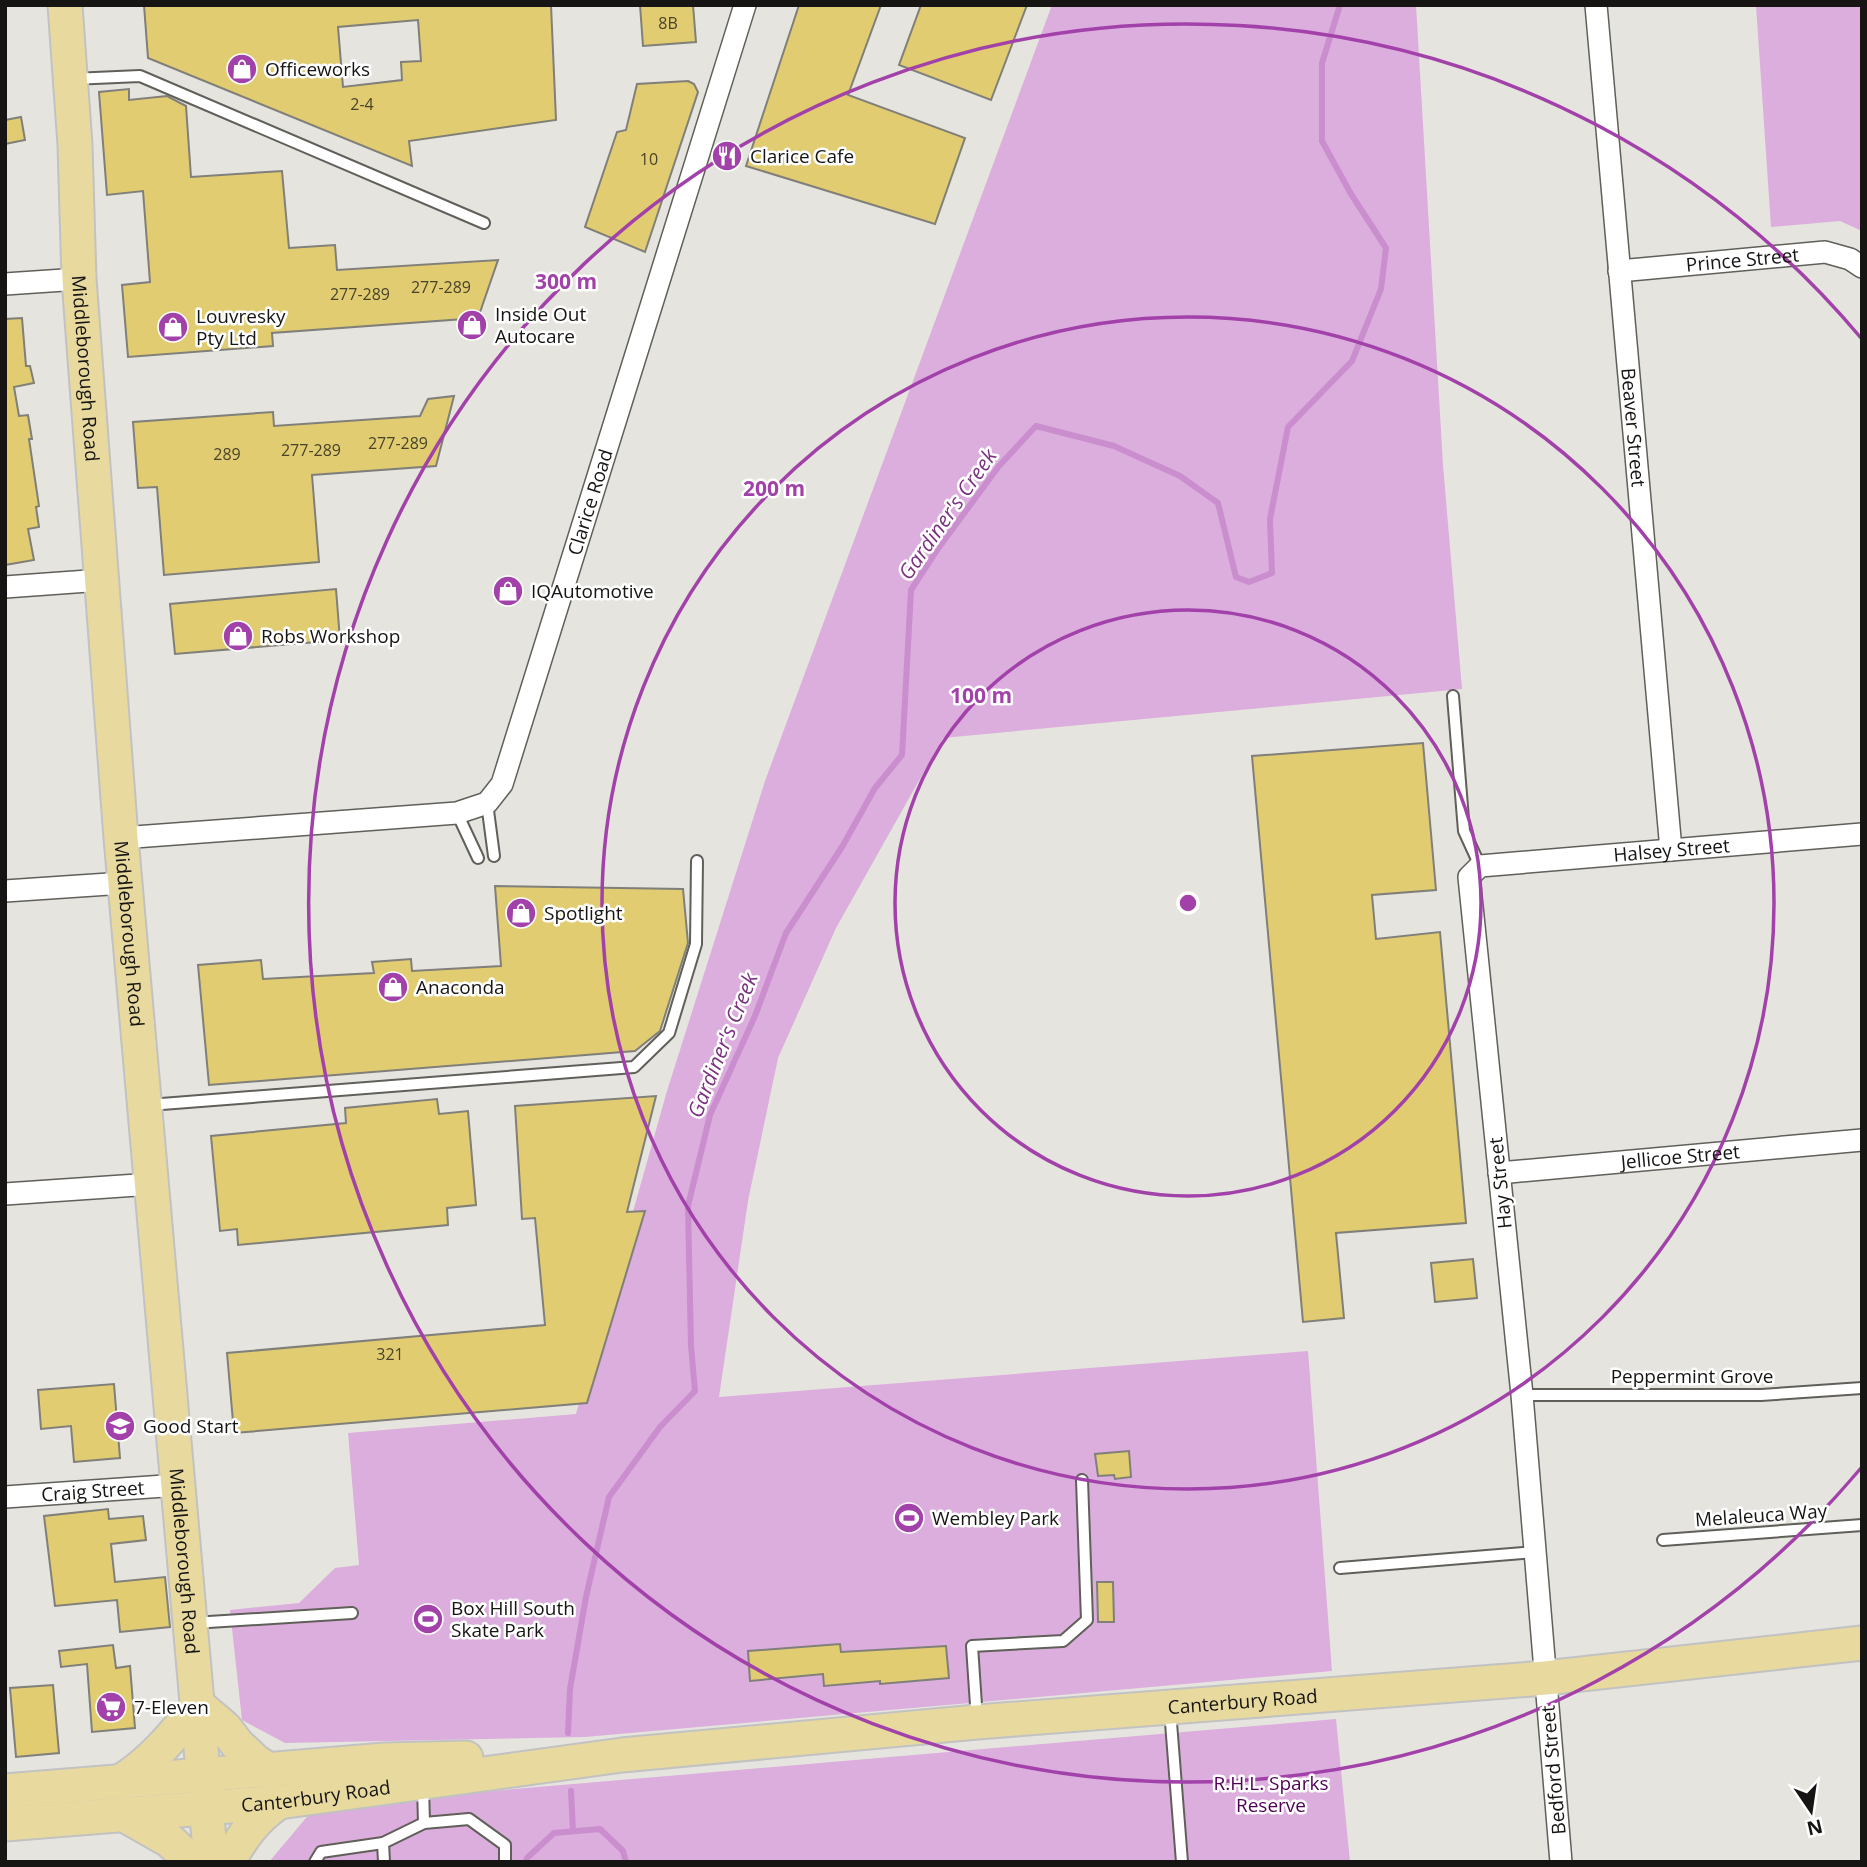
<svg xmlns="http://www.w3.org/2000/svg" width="1867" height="1867" viewBox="0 0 1867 1867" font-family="'Open Sans',sans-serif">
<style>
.green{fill:#dbaedd}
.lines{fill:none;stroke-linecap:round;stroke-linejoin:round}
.stream{stroke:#ca8dcd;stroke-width:6}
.building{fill:#e1cc71;stroke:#807f79;stroke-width:2;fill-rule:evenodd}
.lane-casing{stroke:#605f59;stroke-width:14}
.street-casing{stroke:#605f59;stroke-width:24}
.primary-casing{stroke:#c2c2c2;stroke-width:37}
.lane{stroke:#fff;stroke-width:10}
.street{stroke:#fff;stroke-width:21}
.primary{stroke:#e8da9e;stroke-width:33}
.ring{fill:none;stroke:#a241a9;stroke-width:3.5}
.labels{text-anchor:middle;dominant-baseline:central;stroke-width:5;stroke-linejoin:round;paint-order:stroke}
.number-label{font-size:16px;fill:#49432a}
.poi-label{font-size:19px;fill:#161513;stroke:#fff;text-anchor:start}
.street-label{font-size:19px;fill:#161513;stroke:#fff}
.park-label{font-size:19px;fill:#500056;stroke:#fff}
.water-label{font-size:21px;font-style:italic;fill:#7b3280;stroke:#fff}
.centre{fill:#a241a9;stroke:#fff;stroke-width:3.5}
.ring-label{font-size:21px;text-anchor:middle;font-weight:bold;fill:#a241a9;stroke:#fff;stroke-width:5;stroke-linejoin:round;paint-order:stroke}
</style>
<rect width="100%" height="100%" fill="#e6e4de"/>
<!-- green -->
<g class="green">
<path d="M1052,5H1416L1443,465L1462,689L943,738L836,928L778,1058L748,1201L719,1397L1308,1351L1332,1671L585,1737L285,1743L242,1720L230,1610L299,1603L335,1568L359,1565L348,1433L576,1414L667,1091L765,781Z"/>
<path d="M1756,5H1862V231L1840,221L1771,227Z"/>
<path d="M1336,1719L1350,1862H269L316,1806Z"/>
</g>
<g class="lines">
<!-- stream -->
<g class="stream">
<path d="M568,1733L570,1689L586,1597L609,1497L660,1427L695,1391L691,1346L688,1206L710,1115L755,1016L786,933L842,847L875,788L902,755L911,590L937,550L999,466L1036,426L1114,446L1180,476L1218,503L1236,577L1249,582L1272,573L1270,519L1288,427L1352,361L1381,289L1386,248L1351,194L1322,141V63L1340,5"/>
<path d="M571,1791L573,1831"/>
<path d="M526,1862L527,1858L554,1833L600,1829L623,1851L626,1862"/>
</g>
</g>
<!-- building -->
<g class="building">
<path d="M144,5H551L556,120L409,141L412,166L148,58ZM418,20L421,61L401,62L402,80L343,87L338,27Z"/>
<path d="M640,5H693L696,42L643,46Z"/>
<path d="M799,5H881L848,95L965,138L935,224L746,166Z"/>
<path d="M921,5H1027L991,100L899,65Z"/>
<path d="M688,81L694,84L698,92L645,252L585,227L617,132L626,130L637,84Z"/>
<path d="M129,89V100L167,96L186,106L191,177L282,171L289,248L335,245L337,270L498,260L478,318L272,333L273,346L128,357L122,285L150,282L143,191L107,195L99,92Z"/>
<path d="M21,117L25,140L5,144V120Z"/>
<path d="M22,318L26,366H30L34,383L14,387L19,416L28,415L32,439H29L39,506L36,507L39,527L28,529L34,560L5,565V319Z"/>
<path d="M454,396L436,466L312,475L319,562L164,575L157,487L138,488L133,422L273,412L274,426L420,416L428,399Z"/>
<path d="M336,589L340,640L175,654L170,604Z"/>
<path d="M1423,743L1436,890L1372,895L1376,939L1440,932L1466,1223L1336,1233L1344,1318L1303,1322L1252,756Z"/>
<path d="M495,886L683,889L688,943L660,1031L635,1051L209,1085L198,965L261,960L263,979L374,973L372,962L411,959L412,971L501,966Z"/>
<path d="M656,1096L627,1212L645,1211L587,1403L234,1433L227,1353L545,1325L535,1218L522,1219L515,1106Z"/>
<path d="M437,1099L439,1114L468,1111L476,1205L447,1208L448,1225L238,1245L237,1229L220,1231L211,1136L346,1123L345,1108Z"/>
<path d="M1473,1259L1477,1298L1435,1302L1431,1263Z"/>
<path d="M114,1384L120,1458L74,1462L71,1426L41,1429L38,1390Z"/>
<path d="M1129,1451L1131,1477L1115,1479L1114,1475L1098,1476L1095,1454Z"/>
<path d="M108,1509L109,1519L143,1516L146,1540L111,1544L115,1582L165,1577L170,1627L120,1632L117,1600L55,1606L44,1516Z"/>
<path d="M1097,1582H1113L1114,1622H1098Z"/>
<path d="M840,1644L841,1652L946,1646L949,1678L880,1684V1681L824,1686L823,1674L750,1681L748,1651Z"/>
<path d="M113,1645L116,1668L130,1666L135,1728L92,1732L87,1664L61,1667L59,1651Z"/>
<path d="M53,1685L59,1753L16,1757L10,1688Z"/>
</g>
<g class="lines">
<!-- lane casing -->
<g class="lane-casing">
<g id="lane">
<path d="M72,79L140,76L484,223"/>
<path d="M1453,696L1464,831L1480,866"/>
<path d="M487,803L494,856"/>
<path d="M457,813L478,858"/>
<path d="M149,1105L634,1067L669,1033L696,944L697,861"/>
<path d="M1522,1395H1761L1862,1388"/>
<path d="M1663,1540L1862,1525"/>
<path d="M1340,1568L1535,1552"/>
<path d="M193,1623L352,1613"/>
<path d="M1170,1710L1182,1862"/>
<path d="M977,1720L972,1646L1063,1641L1087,1620L1082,1480"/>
<path d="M423,1787L424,1823"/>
<path d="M383,1843L384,1862"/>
<path d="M315,1862L321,1852L383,1843L424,1823L469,1819L505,1845V1862"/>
</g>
</g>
<!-- street casing -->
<g class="street-casing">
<g id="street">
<path id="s1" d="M1596,5L1671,850"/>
<path id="s2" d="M1619,271L1825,252L1850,259L1862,267"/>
<path d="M5,284L79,279"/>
<path d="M5,587L102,580"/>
<path id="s3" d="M121,838L457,813L487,803L502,784L745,5"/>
<path d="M5,891L124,883"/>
<path id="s4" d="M1499,1173L1862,1140"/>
<path d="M5,1194L152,1184"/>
<path id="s5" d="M5,1497L179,1485"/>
<path id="s6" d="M1561,1862L1522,1395L1469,877L1480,866L1862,834"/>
</g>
</g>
<!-- primary casing -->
<g class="primary-casing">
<g id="primary">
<path id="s7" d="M65,5L75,145L79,279L121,838L211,1862"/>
<path d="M198,1705L225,1728L237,1744L255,1761L270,1771"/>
<path d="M120,1782C152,1762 174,1735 198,1705"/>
<path d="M5,1791L385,1760L466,1758"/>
<path d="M126,1816L170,1841L192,1862"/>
<path id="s8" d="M5,1824L279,1802L622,1755L977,1722L1545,1678L1862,1643"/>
<path d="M228,1862C242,1837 255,1818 279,1802"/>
</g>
</g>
<!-- lane -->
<use href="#lane" class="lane"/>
<!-- street -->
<use href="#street" class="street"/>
<!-- primary -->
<use href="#primary" class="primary"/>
</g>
<!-- distance rings -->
<g class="ring">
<circle cx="1188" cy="903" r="293"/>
<circle cx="1188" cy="903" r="586"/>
<path d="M1861 1468A879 879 0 1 1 1861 338"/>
</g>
<!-- icons -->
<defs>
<g id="shop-disc" transform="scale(1.575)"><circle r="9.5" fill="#a241a9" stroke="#fff"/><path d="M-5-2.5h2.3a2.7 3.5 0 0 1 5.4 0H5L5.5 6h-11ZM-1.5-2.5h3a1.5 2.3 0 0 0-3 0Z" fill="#fff"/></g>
<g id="restaurant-disc" transform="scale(1.575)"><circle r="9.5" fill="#a241a9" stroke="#fff"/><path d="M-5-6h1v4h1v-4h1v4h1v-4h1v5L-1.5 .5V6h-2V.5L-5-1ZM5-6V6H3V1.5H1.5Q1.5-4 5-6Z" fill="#fff"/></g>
<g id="school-disc" transform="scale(1.575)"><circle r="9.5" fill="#a241a9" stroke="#fff"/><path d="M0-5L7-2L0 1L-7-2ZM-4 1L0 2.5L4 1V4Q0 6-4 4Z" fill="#fff"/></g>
<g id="stadium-disc" transform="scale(1.575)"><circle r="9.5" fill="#a241a9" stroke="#fff"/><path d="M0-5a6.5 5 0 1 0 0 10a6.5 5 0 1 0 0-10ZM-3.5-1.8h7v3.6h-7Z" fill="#fff"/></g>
<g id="supermarket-disc" transform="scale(1.575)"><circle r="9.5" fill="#a241a9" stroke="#fff"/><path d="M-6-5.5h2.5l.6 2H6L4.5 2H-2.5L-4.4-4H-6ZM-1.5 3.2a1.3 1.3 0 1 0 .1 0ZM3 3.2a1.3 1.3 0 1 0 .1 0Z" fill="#fff"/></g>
</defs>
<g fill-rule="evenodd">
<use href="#shop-disc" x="242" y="69"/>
<use href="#restaurant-disc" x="727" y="156"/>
<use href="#shop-disc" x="472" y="325"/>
<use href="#shop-disc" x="173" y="327"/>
<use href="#shop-disc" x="508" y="591"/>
<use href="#shop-disc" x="238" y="636"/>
<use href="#shop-disc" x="521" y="913"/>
<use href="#shop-disc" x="393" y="987"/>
<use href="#school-disc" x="120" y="1426"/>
<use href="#stadium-disc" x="909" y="1518"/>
<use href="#stadium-disc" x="428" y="1619"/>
<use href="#supermarket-disc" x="111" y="1707"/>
</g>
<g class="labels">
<!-- number labels -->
<g class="number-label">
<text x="668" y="23">8B</text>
<text x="362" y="104">2-4</text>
<text x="649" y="159">10</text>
<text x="441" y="287">277-289</text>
<text x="360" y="294">277-289</text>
<text x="398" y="443">277-289</text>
<text x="311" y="450">277-289</text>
<text x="227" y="454">289</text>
<text x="390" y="1354">321</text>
</g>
<!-- poi labels -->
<g class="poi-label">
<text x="265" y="69">Officeworks</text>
<text x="750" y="156">Clarice Cafe</text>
<text x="495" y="314">Inside Out<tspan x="495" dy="22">Autocare</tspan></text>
<text x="196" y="316">Louvresky<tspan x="196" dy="22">Pty Ltd</tspan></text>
<text x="531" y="591">IQAutomotive</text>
<text x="261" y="636">Robs Workshop</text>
<text x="544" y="913">Spotlight</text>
<text x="416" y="987">Anaconda</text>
<text x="143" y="1426">Good Start</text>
<text x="932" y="1518">Wembley Park</text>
<text x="451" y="1608">Box Hill South<tspan x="451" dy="22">Skate Park</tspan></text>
<text x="134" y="1707">7-Eleven</text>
</g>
<!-- street labels -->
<g class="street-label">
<text stroke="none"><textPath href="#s2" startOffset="124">Prince Street</textPath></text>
<text stroke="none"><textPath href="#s7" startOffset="364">Middleborough Road</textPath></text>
<text stroke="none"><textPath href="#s1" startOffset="424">Beaver Street</textPath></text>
<text stroke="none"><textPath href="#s3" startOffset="688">Clarice Road</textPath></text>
<text stroke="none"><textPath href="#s6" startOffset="1197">Halsey Street</textPath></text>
<text stroke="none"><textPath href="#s7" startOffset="931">Middleborough Road</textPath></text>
<text stroke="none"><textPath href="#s4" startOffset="182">Jellicoe Street</textPath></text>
<text transform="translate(1500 1183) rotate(-96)">Hay Street</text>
<text x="1692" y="1376">Peppermint Grove</text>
<text stroke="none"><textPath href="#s5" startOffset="88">Craig Street</textPath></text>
<text transform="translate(1761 1515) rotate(-4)">Melaleuca Way</text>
<text stroke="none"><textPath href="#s7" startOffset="1561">Middleborough Road</textPath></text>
<text stroke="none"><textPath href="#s8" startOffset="1244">Canterbury Road</textPath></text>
<text transform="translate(1553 1770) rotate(-95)">Bedford Street</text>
<text stroke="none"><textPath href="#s8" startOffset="312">Canterbury Road</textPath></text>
</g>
<!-- park labels -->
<g class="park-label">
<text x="1271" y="1783">R.H.L. Sparks<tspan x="1271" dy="22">Reserve</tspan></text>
</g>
<!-- water labels -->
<g class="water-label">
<text transform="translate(947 514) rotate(-55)">Gardiner's Creek</text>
<text transform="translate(722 1045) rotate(-68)">Gardiner's Creek</text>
</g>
</g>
<circle cx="1188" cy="903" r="10" class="centre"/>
<g class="ring-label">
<text x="566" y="289">300 m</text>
<text x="774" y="496">200 m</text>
<text x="981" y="703">100 m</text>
</g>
<!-- border -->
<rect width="1867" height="1867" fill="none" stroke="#161513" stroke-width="14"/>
<!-- north arrow -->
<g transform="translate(1811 1811) rotate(167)" stroke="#ffffff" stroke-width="5" paint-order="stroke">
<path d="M0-5L12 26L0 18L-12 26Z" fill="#161513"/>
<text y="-10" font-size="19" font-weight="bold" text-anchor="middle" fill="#161513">N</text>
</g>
</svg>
